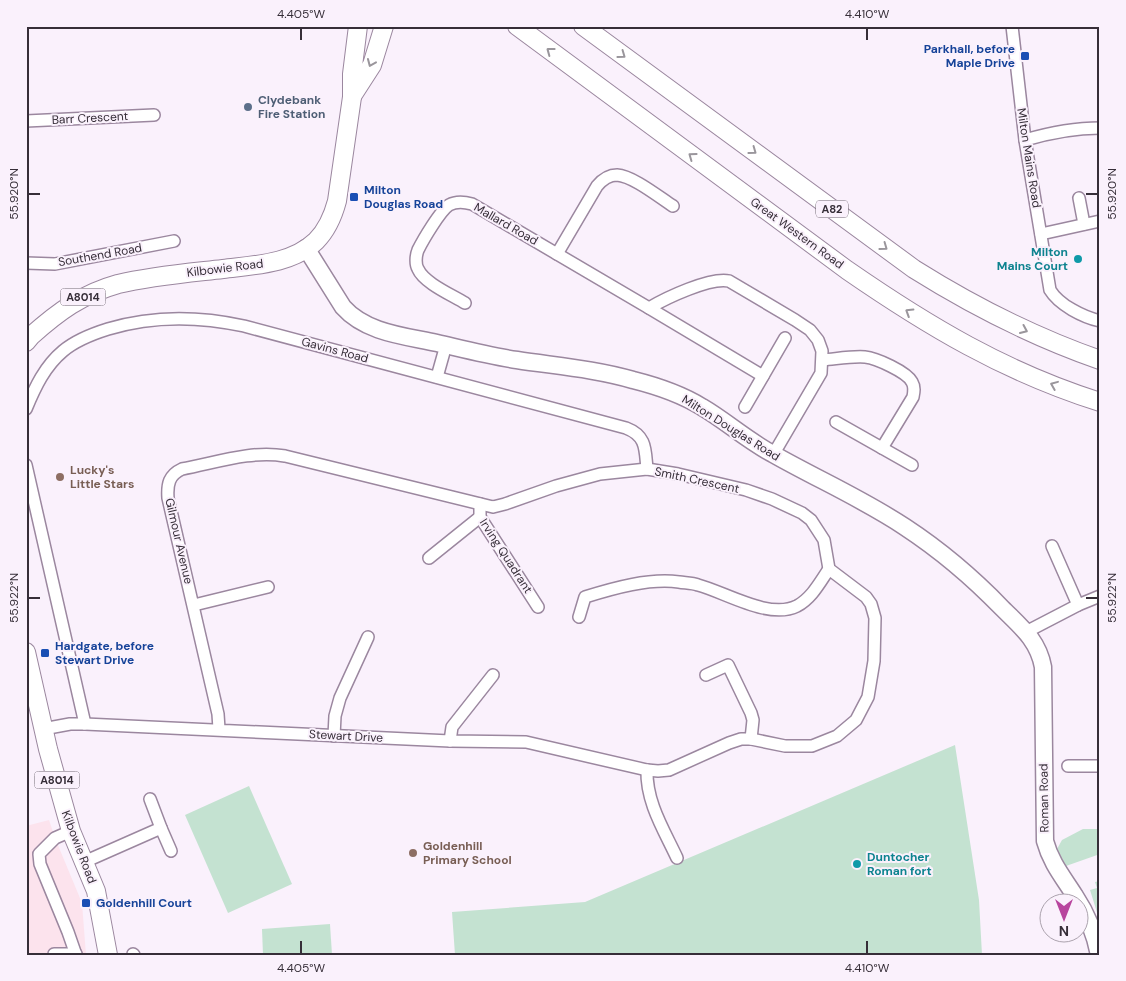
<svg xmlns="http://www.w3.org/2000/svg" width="1126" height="981" viewBox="0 0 1126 981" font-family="'DM Sans',sans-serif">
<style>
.commercial{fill:#fce3ed}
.green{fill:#c4e2d1}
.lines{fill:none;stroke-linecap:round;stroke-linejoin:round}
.street-casing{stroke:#9b879f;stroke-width:14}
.secondary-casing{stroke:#9b879f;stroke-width:19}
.primary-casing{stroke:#9b879f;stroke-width:20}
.street{stroke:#fff;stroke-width:11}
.secondary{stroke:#fff;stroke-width:16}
.primary{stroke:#fff;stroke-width:18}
.oneway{stroke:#9a969c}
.ticks{fill:none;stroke:#362e38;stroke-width:2}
.transit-dot{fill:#1a4fb4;stroke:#faf1fc;stroke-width:2}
.service-dot{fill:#5c6f8a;stroke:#faf1fc;stroke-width:2}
.culture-dot{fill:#0f9aa8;stroke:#faf1fc;stroke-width:2}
.education-dot{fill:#8d6e63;stroke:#faf1fc;stroke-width:2}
.labels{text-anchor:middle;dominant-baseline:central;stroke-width:4;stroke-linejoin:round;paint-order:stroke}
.shield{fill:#faf1fc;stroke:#716873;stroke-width:1}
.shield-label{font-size:11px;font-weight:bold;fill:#362e38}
.transit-label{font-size:12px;font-weight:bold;fill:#164399;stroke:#faf1fc;text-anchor:start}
.service-label{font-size:12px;font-weight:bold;fill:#4e5e75;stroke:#faf1fc;text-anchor:start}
.street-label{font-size:12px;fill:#362e38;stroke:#faf1fc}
.culture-label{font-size:12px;font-weight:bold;fill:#0d838f;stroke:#faf1fc;text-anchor:end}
.education-label{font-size:12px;font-weight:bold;fill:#785e54;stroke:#faf1fc;text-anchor:start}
.neatline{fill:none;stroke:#362e38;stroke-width:2}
.ticks-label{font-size:12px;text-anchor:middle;fill:#362e38}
</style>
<rect width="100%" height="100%" fill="#faf1fc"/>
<!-- commercial -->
<path class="commercial" d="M49,820L55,838L82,903L86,955H26V826Z"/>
<!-- green -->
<g class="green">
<path d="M955,745L979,900L982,955H455L452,912L585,902Z"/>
<path d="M249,786L292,884L228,913L185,815Z"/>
<path d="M1083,829H1100V854L1066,866L1057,849L1062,840Z"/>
<path d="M1100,881V922L1090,890L1097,888L1095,882Z"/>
<path d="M330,924L332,955H263L262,929Z"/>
</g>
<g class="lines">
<!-- street casing -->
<g class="street-casing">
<g id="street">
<path d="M1012,26L1025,140L1050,290C1059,305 1083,317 1100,321"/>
<path d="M26,121L154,115"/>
<path d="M1025,140C1049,133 1074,128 1100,128"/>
<path d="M1079,198L1084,224"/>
<path d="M1041,234L1100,221"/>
<path d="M557,254L597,186C602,180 608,175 617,175C633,176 659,197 673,206"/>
<path d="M26,263L55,264L174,241"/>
<path d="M465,303C452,295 424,283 418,269C415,264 416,255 418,250C423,240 440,211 449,205C456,201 465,202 472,204L649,308C666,298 710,277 729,281L795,320L810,330L818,340L822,351L821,373L773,455"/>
<path d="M649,308L763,376"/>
<path d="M823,360C836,359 851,356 865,357C876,358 907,372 912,382C915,387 914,392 913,397L882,448"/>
<path d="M437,377L446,345"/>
<path d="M745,407L785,338"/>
<path d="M26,409C35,387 45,366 63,351C76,340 92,334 108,329C154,315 198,316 244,326L626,428C647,436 645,450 647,469"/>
<path d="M836,422L912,465"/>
<path d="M26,465L85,724"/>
<path d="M480,504V517L538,607"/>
<path d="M1052,546L1078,605"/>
<path d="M429,558L480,517"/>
<path d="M194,605L268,587"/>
<path d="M579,617L585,597C614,588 649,578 679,582C685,583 692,583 698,585C725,592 769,620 797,606C812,598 820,582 829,569"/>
<path d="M1026,632L1078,605L1100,596"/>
<path d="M706,675L728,665L751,713L753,720L751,739"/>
<path d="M43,729L70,724H85L450,741L526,742L647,770L658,771L669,770L729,743L741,739H751L785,746H812L837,736L856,720L868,697L874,661L875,618L871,604L866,597L829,569L824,540L811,520L802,513L772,499L746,490L678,474L647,469L600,474L556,486L505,504L493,507L285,456C251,450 215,463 182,469C169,475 167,484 168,498L218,714L219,729"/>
<path d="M334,736L335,716L340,698L368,637"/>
<path d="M450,741L452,727L493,675"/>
<path d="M1068,766H1100"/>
<path d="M647,770C646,802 664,830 677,858"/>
<path d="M161,828L171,851"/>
<path d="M71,831L55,838L39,854L40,864L68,932L76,955"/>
<path d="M84,862L161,828L150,799"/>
<path d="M54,954H76"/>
<path d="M133,954L134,955"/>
</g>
</g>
<!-- secondary casing -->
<g class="secondary-casing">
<path id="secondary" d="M306,248L343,307C366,333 405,336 437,343C463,349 490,356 517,360C556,366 595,369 633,380C657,386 681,394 702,407C726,421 748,441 773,454C817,479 863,499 905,527C940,550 973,578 1002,608C1021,627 1038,640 1043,667L1045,841C1051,863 1063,877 1075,896C1087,914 1095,934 1099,955"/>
</g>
<!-- primary casing -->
<g class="primary-casing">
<g id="primary">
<path d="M517,26L847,270C928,326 1005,372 1100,402"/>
<path d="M583,26L914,269C973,306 1034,337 1100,360"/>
<path d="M352,96L372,65L384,26"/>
<path d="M26,342L31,336C58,312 82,294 118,284C152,276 188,273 223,269C255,265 292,264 316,241C327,230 333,216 337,201L352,97V74L358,26"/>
<path d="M26,652L48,749L71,831L96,891L108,955"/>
</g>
</g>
<!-- street -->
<use href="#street" class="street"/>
<!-- secondary -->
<use href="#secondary" class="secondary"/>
<!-- primary -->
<use href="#primary" class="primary"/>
</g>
<!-- one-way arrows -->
<defs><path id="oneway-chevron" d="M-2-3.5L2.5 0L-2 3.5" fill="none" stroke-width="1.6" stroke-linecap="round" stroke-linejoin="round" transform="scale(1.25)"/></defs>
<g class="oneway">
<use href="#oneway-chevron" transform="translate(550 51) rotate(-143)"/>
<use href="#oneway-chevron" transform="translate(622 55) rotate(36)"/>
<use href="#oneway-chevron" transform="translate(371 63) rotate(113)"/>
<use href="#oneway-chevron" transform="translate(753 151) rotate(36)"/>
<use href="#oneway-chevron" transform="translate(692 156) rotate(-144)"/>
<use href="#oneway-chevron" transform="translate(884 247) rotate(36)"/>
<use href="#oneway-chevron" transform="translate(909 312) rotate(-148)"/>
<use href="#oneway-chevron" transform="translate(1024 330) rotate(24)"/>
<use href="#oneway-chevron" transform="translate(1054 385) rotate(-158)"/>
</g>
<!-- ticks -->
<path class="ticks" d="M301,28V40M867,28V40M28,194H40M1086,194H1098M28,598H40M1086,598H1098M301,941V954M867,941V954"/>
<!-- markers -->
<g class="transit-dot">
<rect x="1020" y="51" width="10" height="10" rx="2.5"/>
<rect x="349" y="192" width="10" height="10" rx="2.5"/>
<rect x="40" y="648" width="10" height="10" rx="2.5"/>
<rect x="81" y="898" width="10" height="10" rx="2.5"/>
</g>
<circle class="service-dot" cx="248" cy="107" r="5"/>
<g class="culture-dot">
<circle cx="1078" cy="259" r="5"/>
<circle cx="857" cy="864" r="5"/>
</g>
<g class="education-dot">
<circle cx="60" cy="477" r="5"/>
<circle cx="413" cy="853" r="5"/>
</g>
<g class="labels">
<!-- shield labels -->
<g class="shield">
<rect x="816" y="200.5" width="32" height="17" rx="4"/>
<rect x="60.5" y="288.5" width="45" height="17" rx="4"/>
<rect x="34.5" y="771.5" width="45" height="17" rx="4"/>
</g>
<g class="shield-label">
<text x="832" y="209">A82</text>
<text x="83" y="297">A8014</text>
<text x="57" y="780">A8014</text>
</g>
<!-- transit labels -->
<g class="transit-label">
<text x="1015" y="49" text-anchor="end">Parkhall, before<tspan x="1015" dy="14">Maple Drive</tspan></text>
<text x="364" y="190">Milton<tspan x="364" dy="14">Douglas Road</tspan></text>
<text x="55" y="646">Hardgate, before<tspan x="55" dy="14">Stewart Drive</tspan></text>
<text x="96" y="903">Goldenhill Court</text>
</g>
<!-- service labels -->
<g class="service-label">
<text x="258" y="100">Clydebank<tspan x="258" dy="14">Fire Station</tspan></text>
</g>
<!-- street labels -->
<g class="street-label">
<text transform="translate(90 118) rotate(-3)">Barr Crescent</text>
<text transform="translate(1029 158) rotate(81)">Milton Mains Road</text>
<text transform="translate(506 224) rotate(30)">Mallard Road</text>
<text transform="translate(797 233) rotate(36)">Great Western Road</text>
<text transform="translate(100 255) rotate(-10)">Southend Road</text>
<text transform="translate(225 268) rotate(-7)">Kilbowie Road</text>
<text transform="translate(335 350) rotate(15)">Gavins Road</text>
<text transform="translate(731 428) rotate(32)">Milton Douglas Road</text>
<text transform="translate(697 480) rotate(12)">Smith Crescent</text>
<text transform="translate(179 541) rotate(77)">Gilmour Avenue</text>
<text transform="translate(506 556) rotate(57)">Irving Quadrant</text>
<text transform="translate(346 736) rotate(3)">Stewart Drive</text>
<text transform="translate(1044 798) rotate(-91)">Roman Road</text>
<text transform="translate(79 847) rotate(69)">Kilbowie Road</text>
</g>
<!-- culture labels -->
<g class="culture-label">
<text x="1068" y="252">Milton<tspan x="1068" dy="14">Mains Court</tspan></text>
<text x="867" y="857" text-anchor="start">Duntocher<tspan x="867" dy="14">Roman fort</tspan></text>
</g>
<!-- education labels -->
<g class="education-label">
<text x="70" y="470">Lucky's<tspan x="70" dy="14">Little Stars</tspan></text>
<text x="423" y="846">Goldenhill<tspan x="423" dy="14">Primary School</tspan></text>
</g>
</g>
<!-- border -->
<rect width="1126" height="981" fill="none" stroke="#faf1fc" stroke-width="55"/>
<!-- north arrow -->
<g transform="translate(1064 918) rotate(180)"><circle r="24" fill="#faf1fc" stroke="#aca3ae"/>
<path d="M0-4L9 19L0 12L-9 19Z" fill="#b8459e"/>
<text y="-8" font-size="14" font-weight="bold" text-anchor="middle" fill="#362e38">N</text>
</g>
<rect x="28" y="28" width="1070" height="926" class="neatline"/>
<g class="ticks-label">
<text x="301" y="18">4.405°W</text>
<text x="867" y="18">4.410°W</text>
<text transform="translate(1112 194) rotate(-90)" y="4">55.920°N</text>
<text transform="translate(14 194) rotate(-90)" y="4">55.920°N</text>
<text transform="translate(1112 598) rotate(-90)" y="4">55.922°N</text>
<text transform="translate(14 598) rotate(-90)" y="4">55.922°N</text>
<text x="301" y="972">4.405°W</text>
<text x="867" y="972">4.410°W</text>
</g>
</svg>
